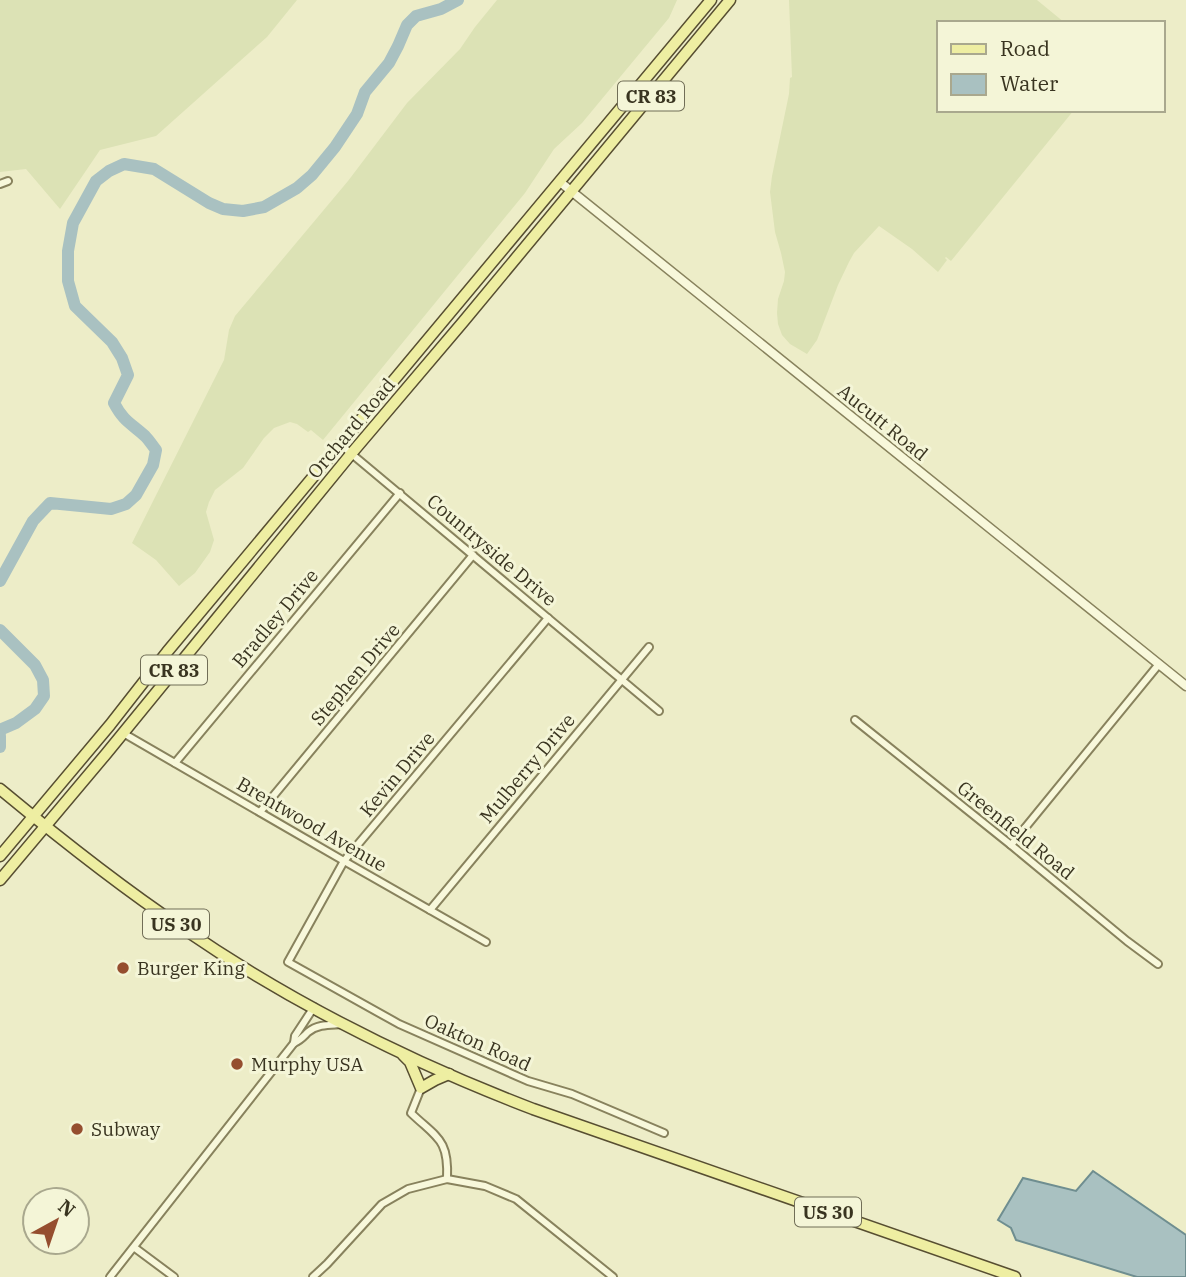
<svg xmlns="http://www.w3.org/2000/svg" width="1186" height="1277" viewBox="0 0 1186 1277" font-family="'IBM Plex Serif',serif">
<style>
.farmland{fill:#dce2b5}
.water{fill:#a9c1c1;stroke:#6f8e90;stroke-width:2}
.lines{fill:none;stroke-linecap:round;stroke-linejoin:round}
.river{stroke:#a9c1c1;stroke-width:12}
.minor-casing{stroke:#88825d;stroke-width:10}
.tertiary-casing{stroke:#88825d;stroke-width:11}
.primary-casing{stroke:#574e31;stroke-width:13}
.minor{stroke:#f8f8db;stroke-width:6}
.tertiary{stroke:#f8f8db;stroke-width:8}
.primary{stroke:#eeeea2;stroke-width:10}
.poi-dot{fill:#954e2f;stroke:#f4f5d7;stroke-width:2.5}
.labels{text-anchor:middle;dominant-baseline:central;stroke-width:6;stroke-linejoin:round;paint-order:stroke}
.shield{fill:#f4f5d7;stroke:#716e57;stroke-width:2}
.shield-label{font-size:18px;font-weight:bold;fill:#393420}
.street-label{font-size:19px;fill:#393420;stroke:#f4f5d7}
.poi-label{font-size:19px;fill:#393420;stroke:#f4f5d7;text-anchor:start}
</style>
<rect width="100%" height="100%" fill="#ededc8"/>
<!-- farmland -->
<g class="farmland">
<path d="M0,0H297L267,37L156,136L100,150L60,209L26,169L0,172Z"/>
<path d="M497,0H677L669,18L582,123L554,149L525,193L323,440L311,430L308,432L297,424L290,422L274,428L264,438L243,468L215,490L209,502L206,512L214,540L210,552L195,573L179,586L156,560L132,543L224,360L229,330L235,316L348,181L407,103L460,49L475,27Z"/>
<path d="M789,0H1037L1065,23H939V110H1074L951,261L946,257L945,258L947,260L938,272L912,249L879,226L854,253L849,262L838,285L817,340L807,354L790,344L782,335L778,324L777,313L778,299L784,281L785,272L781,253L775,232L770,192L772,176L789,94L790,78L792,77Z"/>
</g>
<!-- water -->
<path class="water" d="M1093,1171L1186,1235V1277H1137L1016,1240L1011,1228L998,1220L1023,1178L1076,1191Z"/>
<g class="lines">
<!-- river -->
<g class="river">
<path d="M0,581L33,521L50,503L111,509L126,504L136,495L153,465L156,450C152,445 149,440 145,436C131,423 124,422 114,403L128,375L122,358L112,342L75,306L68,281V251L73,223L96,181L109,171L124,164L154,169L209,203L223,209L243,211L264,207L297,188L312,175L335,147L357,114L365,92L389,63L398,46L407,25L416,16L441,9L458,0"/>
<path d="M0,630L35,665L43,680L44,696L35,709L16,723L2,729L0,732"/>
<path d="M0,736V747"/>
</g>
<!-- minor casing -->
<g class="minor-casing">
<g id="minor">
<path d="M0,184L8,181"/>
<path d="M341,445L659,711"/>
<path d="M548,618L344,861L288,962L399,1024L528,1081L572,1094L664,1133"/>
<path d="M855,720L1011,845L1127,941L1158,964"/>
<path d="M123,733L344,861L486,942"/>
<path d="M175,763L400,493"/>
<path d="M260,812L473,555"/>
<path d="M1011,845L1159,664"/>
<path d="M430,910L649,647"/>
<path d="M294,1043L295,1036L314,1007"/>
<path d="M421,1088L411,1113C437,1138 449,1139 447,1179"/>
<path d="M135,1248L174,1277"/>
<path d="M110,1277L294,1043C301,1040 303,1037 308,1032C318,1024 330,1025 342,1024"/>
<path d="M313,1277L327,1264L382,1204L408,1189L447,1179L485,1186L516,1199L613,1277"/>
</g>
</g>
<!-- tertiary casing -->
<g class="tertiary-casing">
<path id="tertiary" d="M560,182L1186,686"/>
</g>
<!-- primary casing -->
<g class="primary-casing">
<g id="primary">
<path d="M0,789C58,837 118,885 181,927C290,1002 410,1062 533,1109L1015,1277"/>
<path d="M0,856L110,725L167,652L711,0"/>
<path d="M0,880L106,754L351,454L463,322L730,0"/>
<path d="M403,1055L410,1062L421,1088L435,1080L449,1074"/>
</g>
</g>
<!-- minor -->
<use href="#minor" class="minor"/>
<!-- tertiary -->
<use href="#tertiary" class="tertiary"/>
<!-- primary -->
<use href="#primary" class="primary"/>
</g>
<!-- markers -->
<g class="poi-dot">
<circle cx="123" cy="968" r="7"/>
<circle cx="237" cy="1064" r="7"/>
<circle cx="77" cy="1129" r="7"/>
</g>
<g class="labels">
<!-- shield labels -->
<g class="shield">
<rect x="618" y="81.5" width="66" height="29" rx="5"/>
<rect x="141" y="655.5" width="66" height="29" rx="5"/>
<rect x="143" y="909.5" width="66" height="29" rx="5"/>
<rect x="795" y="1197.5" width="66" height="29" rx="5"/>
</g>
<g class="shield-label">
<text x="651" y="96">CR 83</text>
<text x="174" y="670">CR 83</text>
<text x="176" y="924">US 30</text>
<text x="828" y="1212">US 30</text>
</g>
<!-- street labels -->
<g class="street-label">
<text transform="translate(883 422) rotate(39)">Aucutt Road</text>
<text transform="translate(351 428) rotate(-50)">Orchard Road</text>
<text transform="translate(492 550) rotate(40)">Countryside Drive</text>
<text transform="translate(275 618) rotate(-50)">Bradley Drive</text>
<text transform="translate(355 674) rotate(-50)">Stephen Drive</text>
<text transform="translate(527 768) rotate(-50)">Mulberry Drive</text>
<text transform="translate(397 774) rotate(-50)">Kevin Drive</text>
<text transform="translate(312 824) rotate(30)">Brentwood Avenue</text>
<text transform="translate(1016 830) rotate(39)">Greenfield Road</text>
<text transform="translate(478 1042) rotate(24)">Oakton Road</text>
</g>
<!-- poi labels -->
<g class="poi-label">
<text x="137" y="968">Burger King</text>
<text x="251" y="1064">Murphy USA</text>
<text x="91" y="1129">Subway</text>
</g>
</g>
<!-- legend -->
<rect x="937" y="21" width="228" height="91" fill="#f4f5d7" stroke="#a9a88e" stroke-width="2"/>
<rect x="951" y="44" width="35" height="10" fill="#eeeea2" stroke="#a9a88e" stroke-width="2"/>
<text x="1000" y="56" font-size="21" fill="#393420">Road</text>
<rect x="951" y="74" width="35" height="21" fill="#a9c1c1" stroke="#a9a88e" stroke-width="2"/>
<text x="1000" y="91" font-size="21" fill="#393420">Water</text>
<!-- north arrow -->
<g transform="translate(56 1221) rotate(40)"><circle r="33" fill="#f4f5d7" stroke="#a9a88e" stroke-width="2"/>
<path d="M0-5L12 26L0 18L-12 26Z" fill="#954e2f"/>
<text y="-10" font-size="19" font-weight="bold" text-anchor="middle" fill="#393420">N</text>
</g>
</svg>
